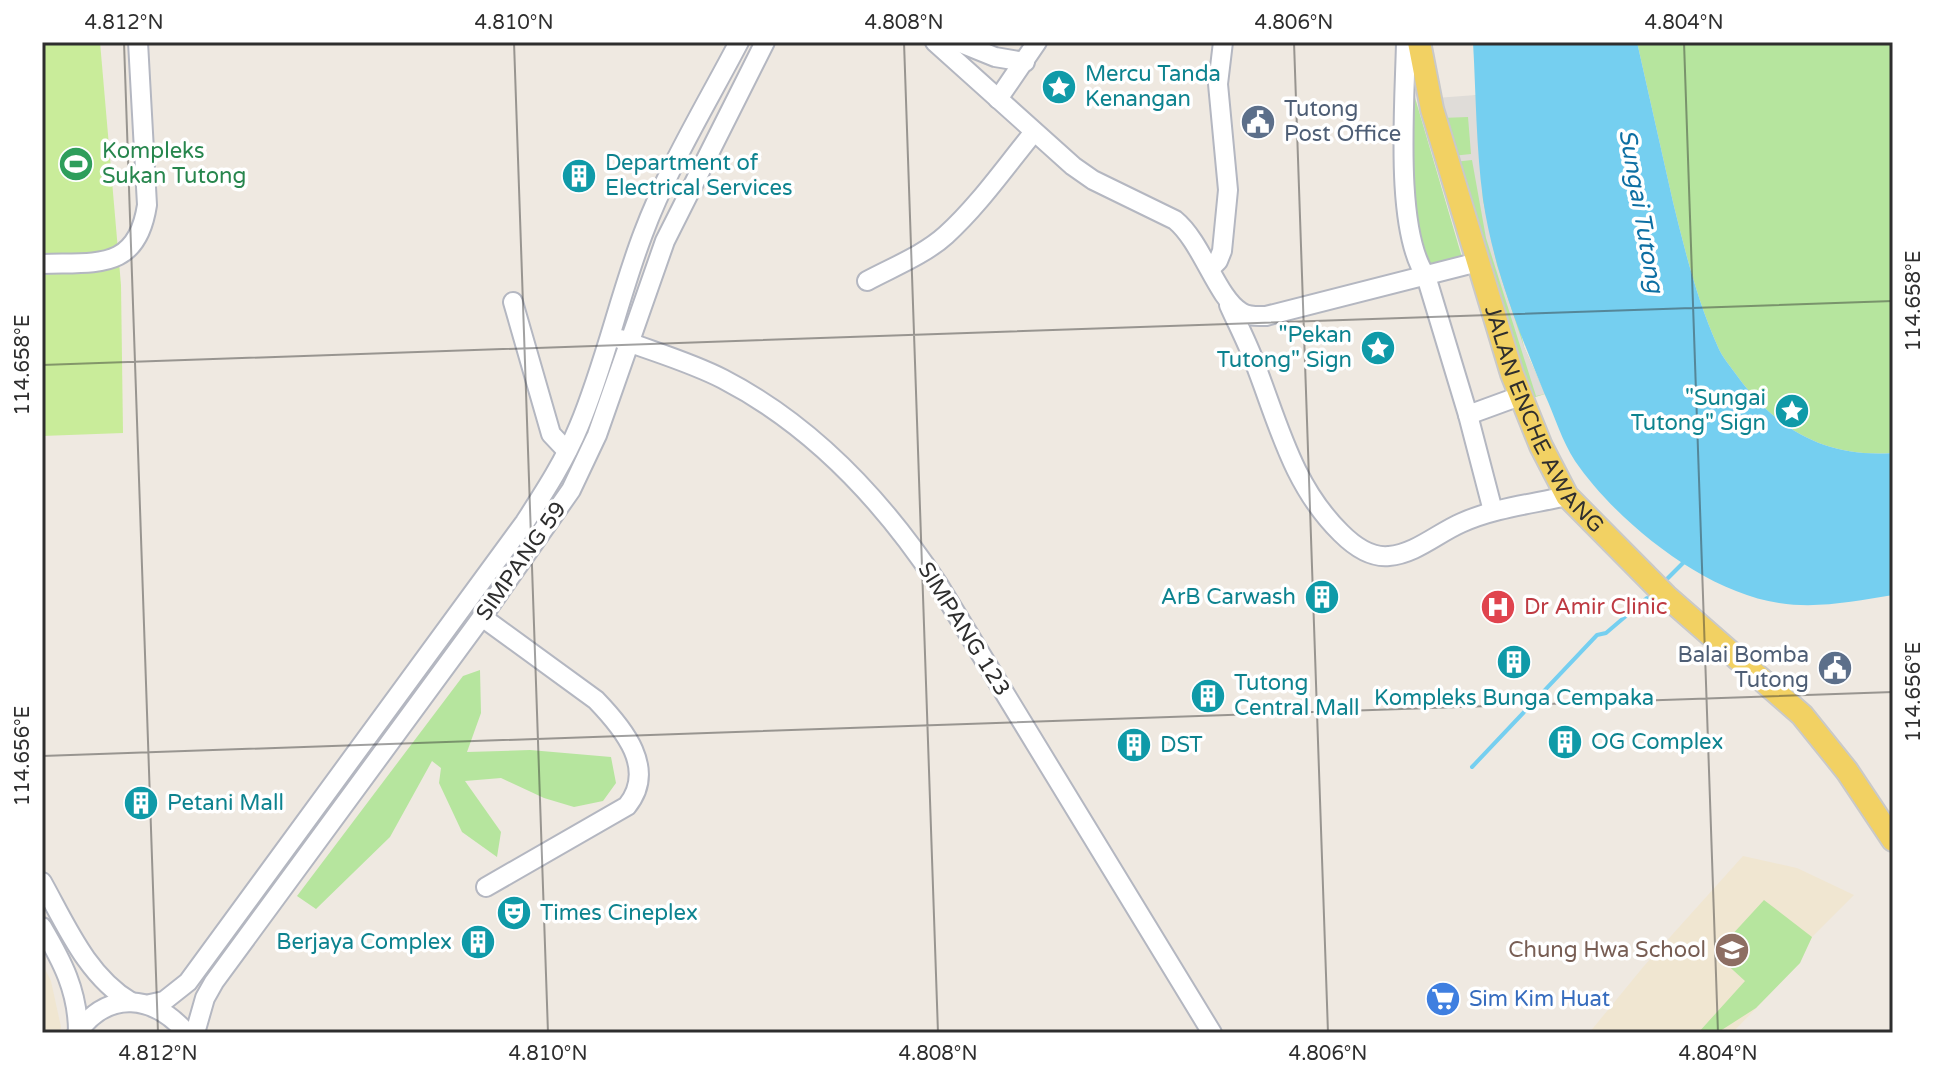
<svg xmlns="http://www.w3.org/2000/svg" width="1935" height="1075" viewBox="0 0 1935 1075" font-family="'Varela Round',sans-serif">
<style>
.education{fill:#f0e6d1}
.green{fill:#b6e59e}
.pitch{fill:#c9ec9a}
.plaza{fill:#dfdcd8}
.water{fill:#75cff0}
.lines{fill:none;stroke-linecap:round;stroke-linejoin:round}
.stream{stroke:#75cff0;stroke-width:4}
.minor-casing{stroke:#b4b7c1;stroke-width:22}
.major-casing{stroke:#c9c9c9;stroke-width:26}
.minor{stroke:#fff;stroke-width:18}
.major{stroke:#f2d163;stroke-width:22}
.ticks{fill:none;stroke:#2e2e2e;stroke-width:2;stroke-opacity:0.45}
.labels{text-anchor:middle;dominant-baseline:central;stroke-width:7;stroke-linejoin:round;paint-order:stroke}
.culture-label{font-size:22px;fill:#0d838f;stroke:#fff;text-anchor:start}
.service-label{font-size:22px;fill:#4e5e75;stroke:#fff;text-anchor:start}
.leisure-label{font-size:22px;fill:#27864d;stroke:#fff;text-anchor:start}
.street-label{font-size:22px;fill:#2e2e2e;stroke:#fff}
.health-label{font-size:22px;fill:#be3a42;stroke:#fff;text-anchor:start}
.education-label{font-size:22px;fill:#785e54;stroke:#fff;text-anchor:end}
.shop-label{font-size:22px;fill:#366cbe;stroke:#fff;text-anchor:start}
.water-label{font-size:24px;font-style:italic;fill:#0d6fa3;stroke:#fff}
.neatline{fill:none;stroke:#2e2e2e;stroke-width:3}
.ticks-label{font-size:20px;text-anchor:middle;fill:#2e2e2e}
</style>
<rect width="100%" height="100%" fill="#efe9e1"/>
<!-- education -->
<g class="education">
<path d="M1743,856L1797,868L1854,895L1812,937L1800,963L1732,1033H1589L1644,966Z"/>
<path d="M42,963L51,981L61,1027L59,1033H42Z"/>
</g>
<!-- green -->
<g class="green">
<path d="M1637,42H1893V453C1826,458 1777,430 1738,377C1731,367 1722,357 1718,347C1697,300 1685,251 1673,202C1661,149 1649,95 1637,42Z"/>
<path d="M1411,84L1464,264L1423,274L1411,219Z"/>
<path d="M1476,95L1477,137L1524,347L1545,394L1526,400L1437,107Z"/>
<path d="M480,670L481,713L467,752L530,750L611,757L616,783L603,801L574,807L544,798L501,778L465,781L501,832L497,857L462,832L439,783L441,768L432,761L390,837L316,909L297,896L463,676Z"/>
<path d="M1764,900L1812,937L1800,963L1756,1008L1717,1033H1698L1745,981L1722,960L1725,957L1718,950Z"/>
</g>
<!-- pitch -->
<path class="pitch" d="M42,42H100L121,285L123,433L42,436Z"/>
<!-- plaza -->
<path class="plaza" d="M1476,95L1483,200L1497,265L1524,347L1545,394L1536,396L1486,238L1472,160L1454,162L1452,156L1471,154L1468,117L1441,118L1436,98Z"/>
<!-- water -->
<path class="water" d="M1473,42H1637C1649,95 1661,149 1673,202C1685,251 1697,300 1718,347C1722,357 1731,367 1738,377C1777,430 1826,458 1893,453V595C1855,601 1818,609 1779,603C1704,592 1617,522 1575,461C1562,441 1555,417 1545,395C1519,331 1493,268 1483,199C1476,147 1476,94 1473,42Z"/>
<g class="lines">
<!-- stream -->
<g class="stream">
<path d="M1668,578L1686,560"/>
<path d="M1472,767L1597,635L1606,633L1647,598"/>
</g>
<!-- minor casing -->
<g class="minor-casing">
<g id="minor">
<path d="M935,42L1073,166L1093,180L1175,220C1202,242 1217,298 1241,312C1248,317 1257,316 1266,316L1478,262"/>
<path d="M958,42L995,57L1025,62"/>
<path d="M1406,42C1405,101 1394,230 1426,276L1468,415L1493,511"/>
<path d="M998,99L1037,42"/>
<path d="M42,264C97,262 137,271 147,205L138,42"/>
<path d="M1210,269L1218,261L1222,251L1228,190L1218,84L1223,42"/>
<path d="M867,281C893,267 924,255 946,235C979,205 1006,166 1034,132"/>
<path d="M513,302L551,434L567,451"/>
<path d="M1229,305C1237,323 1247,342 1254,361C1278,422 1292,485 1341,533C1354,546 1370,558 1389,556C1415,554 1438,533 1461,523C1494,508 1532,504 1567,496"/>
<path d="M620,339C654,352 690,362 723,379C812,425 883,501 938,584L1212,1033"/>
<path d="M1468,415L1520,396"/>
<path d="M482,617L596,700C624,729 657,769 627,806L486,887"/>
<path d="M42,882C66,925 87,976 131,1002"/>
<path d="M42,927C62,961 78,991 78,1032"/>
<path d="M150,1004L164,1001L188,982L525,522C545,491 565,460 579,426C605,364 619,297 643,234C668,167 706,105 739,42"/>
<path d="M77,1033C109,989 153,995 187,1033"/>
<path d="M195,1033L205,998L214,982L482,617L571,490L597,435L665,241L765,42"/>
</g>
</g>
<!-- major casing -->
<g class="major-casing">
<g id="major">
<path id="s1" d="M1419,42L1432,109L1512,374L1541,446L1567,496L1666,596L1802,715L1847,771L1893,840"/>
</g>
</g>
<!-- minor -->
<use href="#minor" class="minor"/>
<!-- major -->
<use href="#major" class="major"/>
</g>
<!-- ticks -->
<path class="ticks" d="M124,42L158,1033M514,42L548,1033M904,42L938,1033M1294,42L1328,1033M1684,42L1718,1033M42,365L1893,301M42,756L1893,692"/>
<!-- icons -->
<defs>
<g id="sight-disc" transform="scale(1.8)"><circle r="9.5" fill="#0f9aa8" stroke="#fff"/><path d="M0-6L1.8-2.2L6-1.7L2.9 1.2L3.7 5.4L0 3.3L-3.7 5.4L-2.9 1.2L-6-1.7L-1.8-2.2Z" fill="#fff"/></g>
<g id="civic-disc" transform="scale(1.8)"><circle r="9.5" fill="#5c6f8a" stroke="#fff"/><path d="M-.6-6.5H3V-4.5H.6V-3L4-1V1h2V6H-6V1h2V-1L-.6-3ZM-1.2 2.5V6h2.4V2.5Z" fill="#fff"/></g>
<g id="stadium-disc" transform="scale(1.8)"><circle r="9.5" fill="#2e9e5b" stroke="#fff"/><path d="M0-5a6.5 5 0 1 0 0 10a6.5 5 0 1 0 0-10ZM-3.5-1.8h7v3.6h-7Z" fill="#fff"/></g>
<g id="building-disc" transform="scale(1.8)"><circle r="9.5" fill="#0f9aa8" stroke="#fff"/><path d="M-4-6H4V6H1V3H-1V6H-4ZM-2.5-4.3h1.7v1.8h-1.7ZM.8-4.3h1.7v1.8H.8ZM-2.5-1h1.7V.8h-1.7ZM.8-1h1.7V.8H.8Z" fill="#fff"/></g>
<g id="hospital-disc" transform="scale(1.8)"><circle r="9.5" fill="#e0444e" stroke="#fff"/><path d="M-5-5h3v3.5h4V-5h3V5h-3V1.5h-4V5h-3Z" fill="#fff"/></g>
<g id="theatre-disc" transform="scale(1.8)"><circle r="9.5" fill="#0f9aa8" stroke="#fff"/><path d="M-5-5.5Q0-4 5-5.5V0Q5 5 0 6Q-5 5-5 0ZM-3.3-2.5H-1v1.5H-3.3ZM1-2.5H3.3v1.5H1ZM-2.8 1Q0 5.5 2.8 1Z" fill="#fff"/></g>
<g id="school-disc" transform="scale(1.8)"><circle r="9.5" fill="#8d6e63" stroke="#fff"/><path d="M0-5L7-2L0 1L-7-2ZM-4 1L0 2.5L4 1V4Q0 6-4 4Z" fill="#fff"/></g>
<g id="supermarket-disc" transform="scale(1.8)"><circle r="9.5" fill="#3f7fe0" stroke="#fff"/><path d="M-6-5.5h2.5l.6 2H6L4.5 2H-2.5L-4.4-4H-6ZM-1.5 3.2a1.3 1.3 0 1 0 .1 0ZM3 3.2a1.3 1.3 0 1 0 .1 0Z" fill="#fff"/></g>
</defs>
<g fill-rule="evenodd">
<use href="#sight-disc" x="1059" y="87"/>
<use href="#civic-disc" x="1258" y="122"/>
<use href="#stadium-disc" x="76" y="164"/>
<use href="#building-disc" x="579" y="176"/>
<use href="#sight-disc" x="1378" y="348"/>
<use href="#sight-disc" x="1792" y="411"/>
<use href="#building-disc" x="1322" y="597"/>
<use href="#hospital-disc" x="1498" y="607"/>
<use href="#building-disc" x="1514" y="662"/>
<use href="#civic-disc" x="1835" y="668"/>
<use href="#building-disc" x="1208" y="696"/>
<use href="#building-disc" x="1565" y="742"/>
<use href="#building-disc" x="1134" y="745"/>
<use href="#building-disc" x="141" y="803"/>
<use href="#theatre-disc" x="514" y="913"/>
<use href="#building-disc" x="478" y="942"/>
<use href="#school-disc" x="1732" y="950"/>
<use href="#supermarket-disc" x="1443" y="999"/>
</g>
<g class="labels">
<!-- culture labels -->
<g class="culture-label">
<text x="1085" y="74">Mercu Tanda<tspan x="1085" dy="25">Kenangan</tspan></text>
<text x="605" y="163">Department of<tspan x="605" dy="25">Electrical Services</tspan></text>
<text x="1352" y="335" text-anchor="end">"Pekan<tspan x="1352" dy="25">Tutong" Sign</tspan></text>
<text x="1766" y="398" text-anchor="end">"Sungai<tspan x="1766" dy="25">Tutong" Sign</tspan></text>
<text x="1296" y="597" text-anchor="end">ArB Carwash</text>
<text x="1234" y="683">Tutong<tspan x="1234" dy="25">Central Mall</tspan></text>
<text x="1514" y="698" text-anchor="middle">Kompleks Bunga Cempaka</text>
<text x="1591" y="742">OG Complex</text>
<text x="1160" y="745">DST</text>
<text x="167" y="803">Petani Mall</text>
<text x="540" y="913">Times Cineplex</text>
<text x="452" y="942" text-anchor="end">Berjaya Complex</text>
</g>
<!-- service labels -->
<g class="service-label">
<text x="1284" y="109">Tutong<tspan x="1284" dy="25">Post Office</tspan></text>
<text x="1809" y="655" text-anchor="end">Balai Bomba<tspan x="1809" dy="25">Tutong</tspan></text>
</g>
<!-- leisure labels -->
<g class="leisure-label">
<text x="102" y="151">Kompleks<tspan x="102" dy="25">Sukan Tutong</tspan></text>
</g>
<!-- street labels -->
<g class="street-label">
<text stroke="none"><textPath href="#s1" startOffset="400">JALAN ENCHE AWANG</textPath></text>
<text transform="translate(521 561) rotate(-55)">SIMPANG 59</text>
<text transform="translate(964 629) rotate(58)">SIMPANG 123</text>
</g>
<!-- health labels -->
<g class="health-label">
<text x="1524" y="607">Dr Amir Clinic</text>
</g>
<!-- education labels -->
<g class="education-label">
<text x="1706" y="950">Chung Hwa School</text>
</g>
<!-- shop labels -->
<g class="shop-label">
<text x="1469" y="999">Sim Kim Huat</text>
</g>
<!-- water labels -->
<g class="water-label">
<text transform="translate(1641 211) rotate(80)">Sungai Tutong</text>
</g>
</g>
<!-- border -->
<rect width="1935" height="1075" fill="none" stroke="#ffffff" stroke-width="88"/>
<rect x="44" y="44" width="1847" height="987" class="neatline"/>
<g class="ticks-label">
<text x="124" y="29">4.812°N</text>
<text x="514" y="29">4.810°N</text>
<text x="904" y="29">4.808°N</text>
<text x="1294" y="29">4.806°N</text>
<text x="1684" y="29">4.804°N</text>
<text transform="translate(1913 301) rotate(-90)" y="7">114.658°E</text>
<text transform="translate(22 365) rotate(-90)" y="7">114.658°E</text>
<text transform="translate(1913 692) rotate(-90)" y="7">114.656°E</text>
<text transform="translate(22 756) rotate(-90)" y="7">114.656°E</text>
<text x="158" y="1060">4.812°N</text>
<text x="548" y="1060">4.810°N</text>
<text x="938" y="1060">4.808°N</text>
<text x="1328" y="1060">4.806°N</text>
<text x="1718" y="1060">4.804°N</text>
</g>
</svg>
